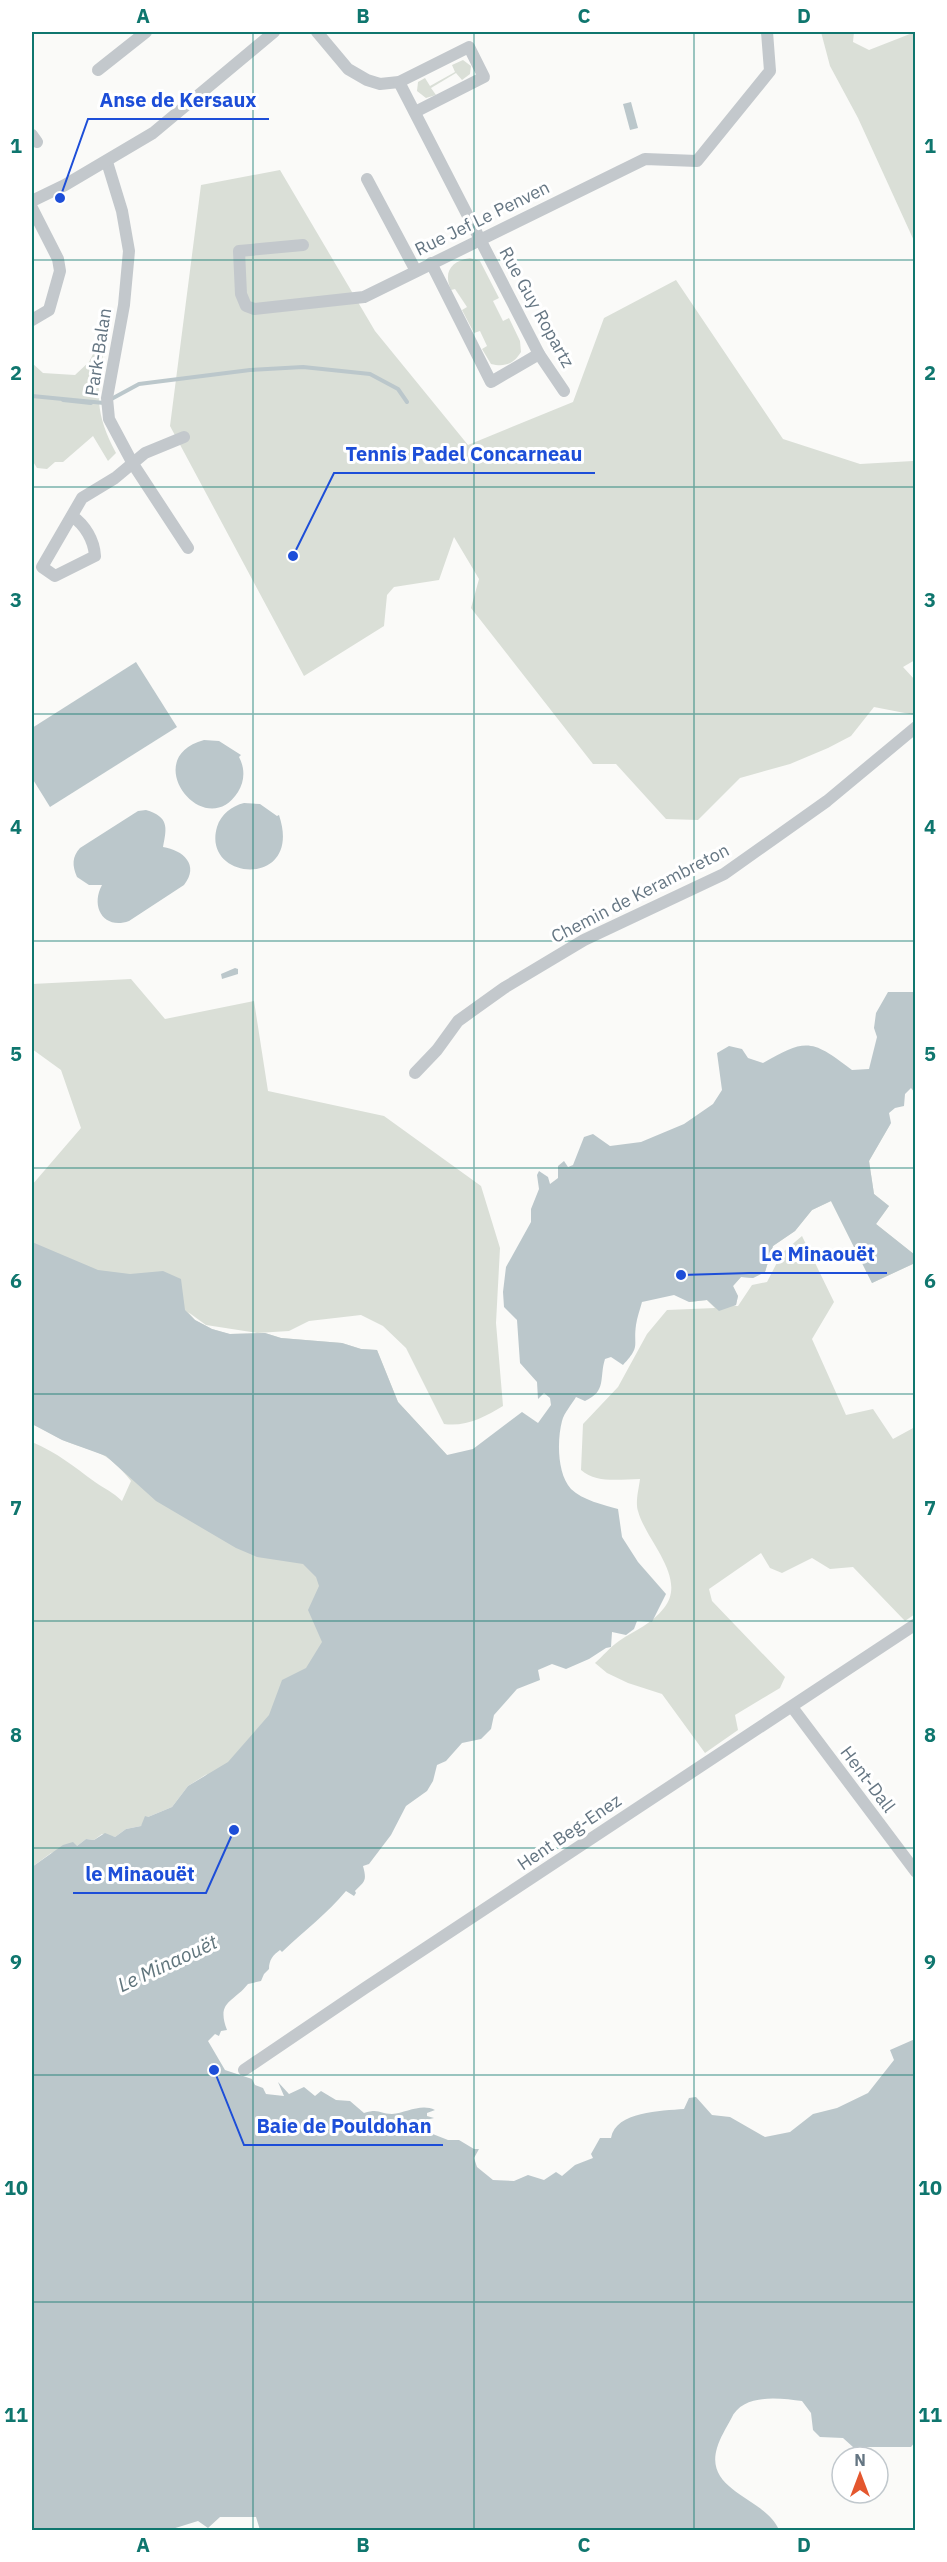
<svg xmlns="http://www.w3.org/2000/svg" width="947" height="2562" viewBox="0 0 947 2562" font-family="'IBM Plex Sans',sans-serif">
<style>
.green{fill:#dadfd7}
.water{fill:#bbc7cb}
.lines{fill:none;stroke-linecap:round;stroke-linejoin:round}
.stream{stroke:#bbc7cb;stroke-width:4}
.minor{stroke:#c3c8cc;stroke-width:12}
.grid{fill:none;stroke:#0f766e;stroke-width:1.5;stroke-opacity:0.55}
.labels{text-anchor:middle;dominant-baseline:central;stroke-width:6;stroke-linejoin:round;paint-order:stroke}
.street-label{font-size:18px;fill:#657683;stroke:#fff}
.water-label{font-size:20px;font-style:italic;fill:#60757c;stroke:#fff}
.leader{fill:none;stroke:#1d4ed8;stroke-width:2}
.callout-dot{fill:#1d4ed8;stroke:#fff;stroke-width:2}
.callout-label{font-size:20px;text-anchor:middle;font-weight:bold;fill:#1d4ed8;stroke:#fff;stroke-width:6;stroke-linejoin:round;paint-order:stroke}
.neatline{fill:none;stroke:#0f766e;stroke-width:2}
.grid-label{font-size:20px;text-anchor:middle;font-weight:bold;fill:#0f766e}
</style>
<rect width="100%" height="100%" fill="#fafaf8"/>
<!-- green -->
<g class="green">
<path d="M821,32H854L853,42L869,50L915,32V243L858,118L830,66Z"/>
<path d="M463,60L471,66L470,74L462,80L456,73L431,88L436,95L426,98L417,91L418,82L425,78L430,86L455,72L452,65Z"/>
<path d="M280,170L375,331L468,445L573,402L604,318L676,280L783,439L860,464L913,461L915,464V660L903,667L915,680V715L874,707L851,736L828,748L790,764L740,778L698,820L666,819L616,764H593L471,608L479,579L454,537L439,580L394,587L387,595L384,626L304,676L170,426L201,185Z"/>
<path d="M470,258L480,261L499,298L493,301L503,321L509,318L520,341L521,352C513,365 504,367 491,364L482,349L487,346L480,331L474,333L462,310L467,307L455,289L451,290C443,272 451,261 470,258Z"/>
<path d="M96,348L104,349C96,394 95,413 116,453L108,461L93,436L63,462H55L47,469L37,468L32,460V363L43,373L75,375L89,362Z"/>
<path d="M131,979L165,1019L254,1001L268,1091L384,1116L481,1186L500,1248L496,1323L503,1406C485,1417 466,1427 444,1424L406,1348L383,1326L361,1315L309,1321L289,1331L257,1333L206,1325L188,1312L195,1320L212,1329L229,1334L265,1333L281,1338L342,1343L361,1349L377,1350L398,1402L447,1455L434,1529L32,2052L144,1854L207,1774L188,1786L172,1807L148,1817L141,1826L126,1829L115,1837L102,1834L94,1840L86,1839L77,1846L51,1853L32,1867V1442C58,1453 73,1466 95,1482C105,1489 113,1492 122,1501L131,1481C106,1450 99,1454 65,1441C54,1436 43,1429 32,1424V1185L81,1128L61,1070L32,1049V984Z"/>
<path d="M891,1123L869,1161L874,1194L889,1206L876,1224L915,1255V1263L872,1283L831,1201L812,1210L795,1231L773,1246L765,1272L753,1278L741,1277L733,1286L738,1296L736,1305L733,1306H738L752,1285L767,1282L782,1253L802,1236L834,1302L812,1339L846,1415L873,1409L893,1439L915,1427V1614L905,1621L853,1567L830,1569L812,1558L782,1573L770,1568L761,1553L709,1589L712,1601L785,1677L780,1688L735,1715L738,1730L705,1753L662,1694L628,1683L607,1673L595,1663C603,1656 610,1647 619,1641C635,1630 652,1624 664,1608C688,1578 646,1541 638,1511C635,1502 639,1488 640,1479C621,1479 597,1484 581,1470L583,1424L618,1387L647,1334L667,1310L715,1308L707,1300L689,1302Z"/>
</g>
<!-- water -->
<g class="water">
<path d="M631,102L638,128L630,130L623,104Z"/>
<path d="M136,662L177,727L50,807L32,778V728Z"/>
<path d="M204,740L219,741L241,755L239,757C245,768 245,781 238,792C205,844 137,758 204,740Z"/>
<path d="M244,803L260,804L277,816L279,815C304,889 201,882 217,827C221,814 232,806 244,803Z"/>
<path d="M146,810C169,817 167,827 163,847C183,850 200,865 184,885L129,921C104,930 90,907 102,885H89L77,877C72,865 72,857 80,848L138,811Z"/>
<path d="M235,968L238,969V974L222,979L221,974Z"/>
<path d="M888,992H915V1093L911,1088L905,1094L904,1106L895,1108L889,1113L891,1123L869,1161L874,1194L889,1206L876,1224L915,1255V1263L872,1283L831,1201L812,1210L795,1231L773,1246L765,1272L753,1278L741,1277L733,1286L738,1296L736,1305L719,1311L707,1300L689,1302L674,1295L642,1302C640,1310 637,1317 636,1325C633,1347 641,1346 623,1365L611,1357L605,1359C599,1378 607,1391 585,1401L576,1397C572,1404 564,1413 562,1421C557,1440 557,1474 571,1489C582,1500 604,1505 618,1509L622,1537L638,1562L666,1594L652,1622L637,1621L634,1629L626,1635L612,1632L611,1647L606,1648L589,1659L566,1669L552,1664L538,1670L540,1680L517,1689L494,1715L491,1729L481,1739L462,1743L446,1761L437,1765L433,1781L427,1791L406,1806L391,1835L369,1864L363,1866C367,1881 365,1881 355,1891L356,1893L354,1896L346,1891C327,1914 304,1931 282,1952L280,1950C273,1955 269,1960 269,1969L264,1974L261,1981L248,1984C233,2003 216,2001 227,2030L221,2031L219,2036L215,2034L208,2041L225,2070L252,2079L255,2085L263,2088L266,2094L284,2096L278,2082L289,2094L304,2087L315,2096L321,2091L336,2100L350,2101L364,2113C380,2108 379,2114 392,2114C406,2113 421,2103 435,2110L427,2113V2116L434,2118L426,2120L425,2131L448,2140H459L474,2149H479L474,2158L477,2167L493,2180L514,2181L528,2175L544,2180L556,2172L562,2176L575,2165L593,2158L591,2154L600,2138H611C616,2111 661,2111 684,2109L689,2098L696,2097L712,2115L730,2117L765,2137L790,2132L813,2114L837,2108L868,2093L894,2060L890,2050L915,2039V2442L911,2447H853L843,2438L820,2437L813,2430L811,2413L802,2401C779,2398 742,2393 731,2419C726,2428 720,2438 717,2448C704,2492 765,2497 779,2530H260L256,2517H220L208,2528L198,2521L169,2530H32V1867L63,1845L73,1842L77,1846L86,1839L94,1840L105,1833L115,1837L126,1829L141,1826L145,1816L148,1817L172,1807L188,1786L228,1762L269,1715L282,1680L306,1668L322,1642L308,1610L319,1586L316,1577L303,1564L257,1557L236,1548L156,1501L106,1456L62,1440L32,1424V1242L98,1270L130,1274L163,1271L181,1279L185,1310L195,1320L212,1329L230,1334L265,1333L281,1338L342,1343L361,1349L377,1350L398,1402L447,1455L473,1449L522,1412L538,1423L551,1405L550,1398L544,1393L538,1399L537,1382L520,1363L517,1320L504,1307L503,1292L506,1267L531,1222V1209L539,1189L537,1175L539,1171L548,1177L550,1184L558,1178V1166L564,1161L568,1167L573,1165L584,1137L593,1134L610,1146L641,1142L684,1124L713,1104L722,1090L717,1053L729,1046L742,1049L748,1058L763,1063C806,1038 812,1039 852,1070L869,1069L877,1037L874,1028L876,1013Z"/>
</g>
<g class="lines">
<!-- stream -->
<g class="stream">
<path d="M32,396L104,403L139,384L250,370L303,367L370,374L398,389L407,402"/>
<path d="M63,400L91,403"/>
</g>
<!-- minor -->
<g class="minor">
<path d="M317,32L348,69L367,80L380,84L399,82L469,47L484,77L415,112"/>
<path d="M98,70L146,32"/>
<path d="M399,82L539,354L564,391"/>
<path d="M32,135L37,142"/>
<path d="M107,162L122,211L129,251L124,305L107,398L109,419L133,464L188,548"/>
<path d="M367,179L416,271"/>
<path d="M32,201L65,185L153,133L274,32"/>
<path d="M32,208L58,259L60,271L49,310L32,320"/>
<path d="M303,245L239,251L241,294L246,306L254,309L364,297L645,159L697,161L770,71L767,32"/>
<path d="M431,263L491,382L539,354"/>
<path d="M72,516C85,525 94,540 95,556L55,576L42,567L82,498L115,478L145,453L184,437"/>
<path d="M415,1073L437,1050L458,1021L504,988L584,940L724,874L827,801L916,727"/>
<path d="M792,1707L916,1872"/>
<path d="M244,2070L365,1988L916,1624"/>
</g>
</g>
<!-- grid -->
<path class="grid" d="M253,32V2530M474,32V2530M694,32V2530M32,260H916M32,487H916M32,714H916M32,941H916M32,1168H916M32,1394H916M32,1621H916M32,1848H916M32,2075H916M32,2302H916"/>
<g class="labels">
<!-- street labels -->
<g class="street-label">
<text transform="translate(482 218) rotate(-26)">Rue Jef Le Penven</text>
<text transform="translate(537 307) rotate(61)">Rue Guy Ropartz</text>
<text transform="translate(98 352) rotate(-81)">Park-Balan</text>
<text transform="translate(640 893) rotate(-27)">Chemin de Kerambreton</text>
<text transform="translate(868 1779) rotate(53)">Hent-Dall</text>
<text transform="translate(569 1832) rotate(-34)">Hent Beg-Enez</text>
</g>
<!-- water labels -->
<g class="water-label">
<text transform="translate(167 1963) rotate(-25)">Le Minaouët</text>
</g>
</g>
<!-- callouts -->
<path class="leader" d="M60 198L88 119H269M293 556L334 473H595M681 1275L749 1273H887M234 1830L206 1893H73M214 2070L244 2145H443"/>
<g class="callout-dot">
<circle cx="60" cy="198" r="6"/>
<circle cx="293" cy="556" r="6"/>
<circle cx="681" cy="1275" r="6"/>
<circle cx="234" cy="1830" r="6"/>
<circle cx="214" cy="2070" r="6"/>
</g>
<g class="callout-label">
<text x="178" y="107">Anse de Kersaux</text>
<text x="464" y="461">Tennis Padel Concarneau</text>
<text x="818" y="1261">Le Minaouët</text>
<text x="140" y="1881">le Minaouët</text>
<text x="344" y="2133">Baie de Pouldohan</text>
</g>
<!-- border -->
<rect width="947" height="2562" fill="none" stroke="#ffffff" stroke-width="66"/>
<!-- north arrow -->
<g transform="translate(860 2475)"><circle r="28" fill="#ffffff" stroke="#c1c8cd" stroke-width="1.5"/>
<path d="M0-4.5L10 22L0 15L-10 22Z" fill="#e4572e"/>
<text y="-9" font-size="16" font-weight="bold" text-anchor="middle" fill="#657683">N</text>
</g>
<rect x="33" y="33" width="881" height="2496" class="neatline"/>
<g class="grid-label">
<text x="143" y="23">A</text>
<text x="363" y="23">B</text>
<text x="584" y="23">C</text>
<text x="804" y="23">D</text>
<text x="16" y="153">1</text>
<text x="930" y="153">1</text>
<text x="16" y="380">2</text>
<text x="930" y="380">2</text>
<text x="16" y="607">3</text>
<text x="930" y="607">3</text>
<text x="16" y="834">4</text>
<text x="930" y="834">4</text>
<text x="16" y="1061">5</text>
<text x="930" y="1061">5</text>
<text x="16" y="1288">6</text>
<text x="930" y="1288">6</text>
<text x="16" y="1515">7</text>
<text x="930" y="1515">7</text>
<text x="16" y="1742">8</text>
<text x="930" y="1742">8</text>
<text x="16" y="1969">9</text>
<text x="930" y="1969">9</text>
<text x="16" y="2195">10</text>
<text x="930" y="2195">10</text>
<text x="16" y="2422">11</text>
<text x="930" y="2422">11</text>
<text x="143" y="2552">A</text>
<text x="363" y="2552">B</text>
<text x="584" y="2552">C</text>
<text x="804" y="2552">D</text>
</g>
</svg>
